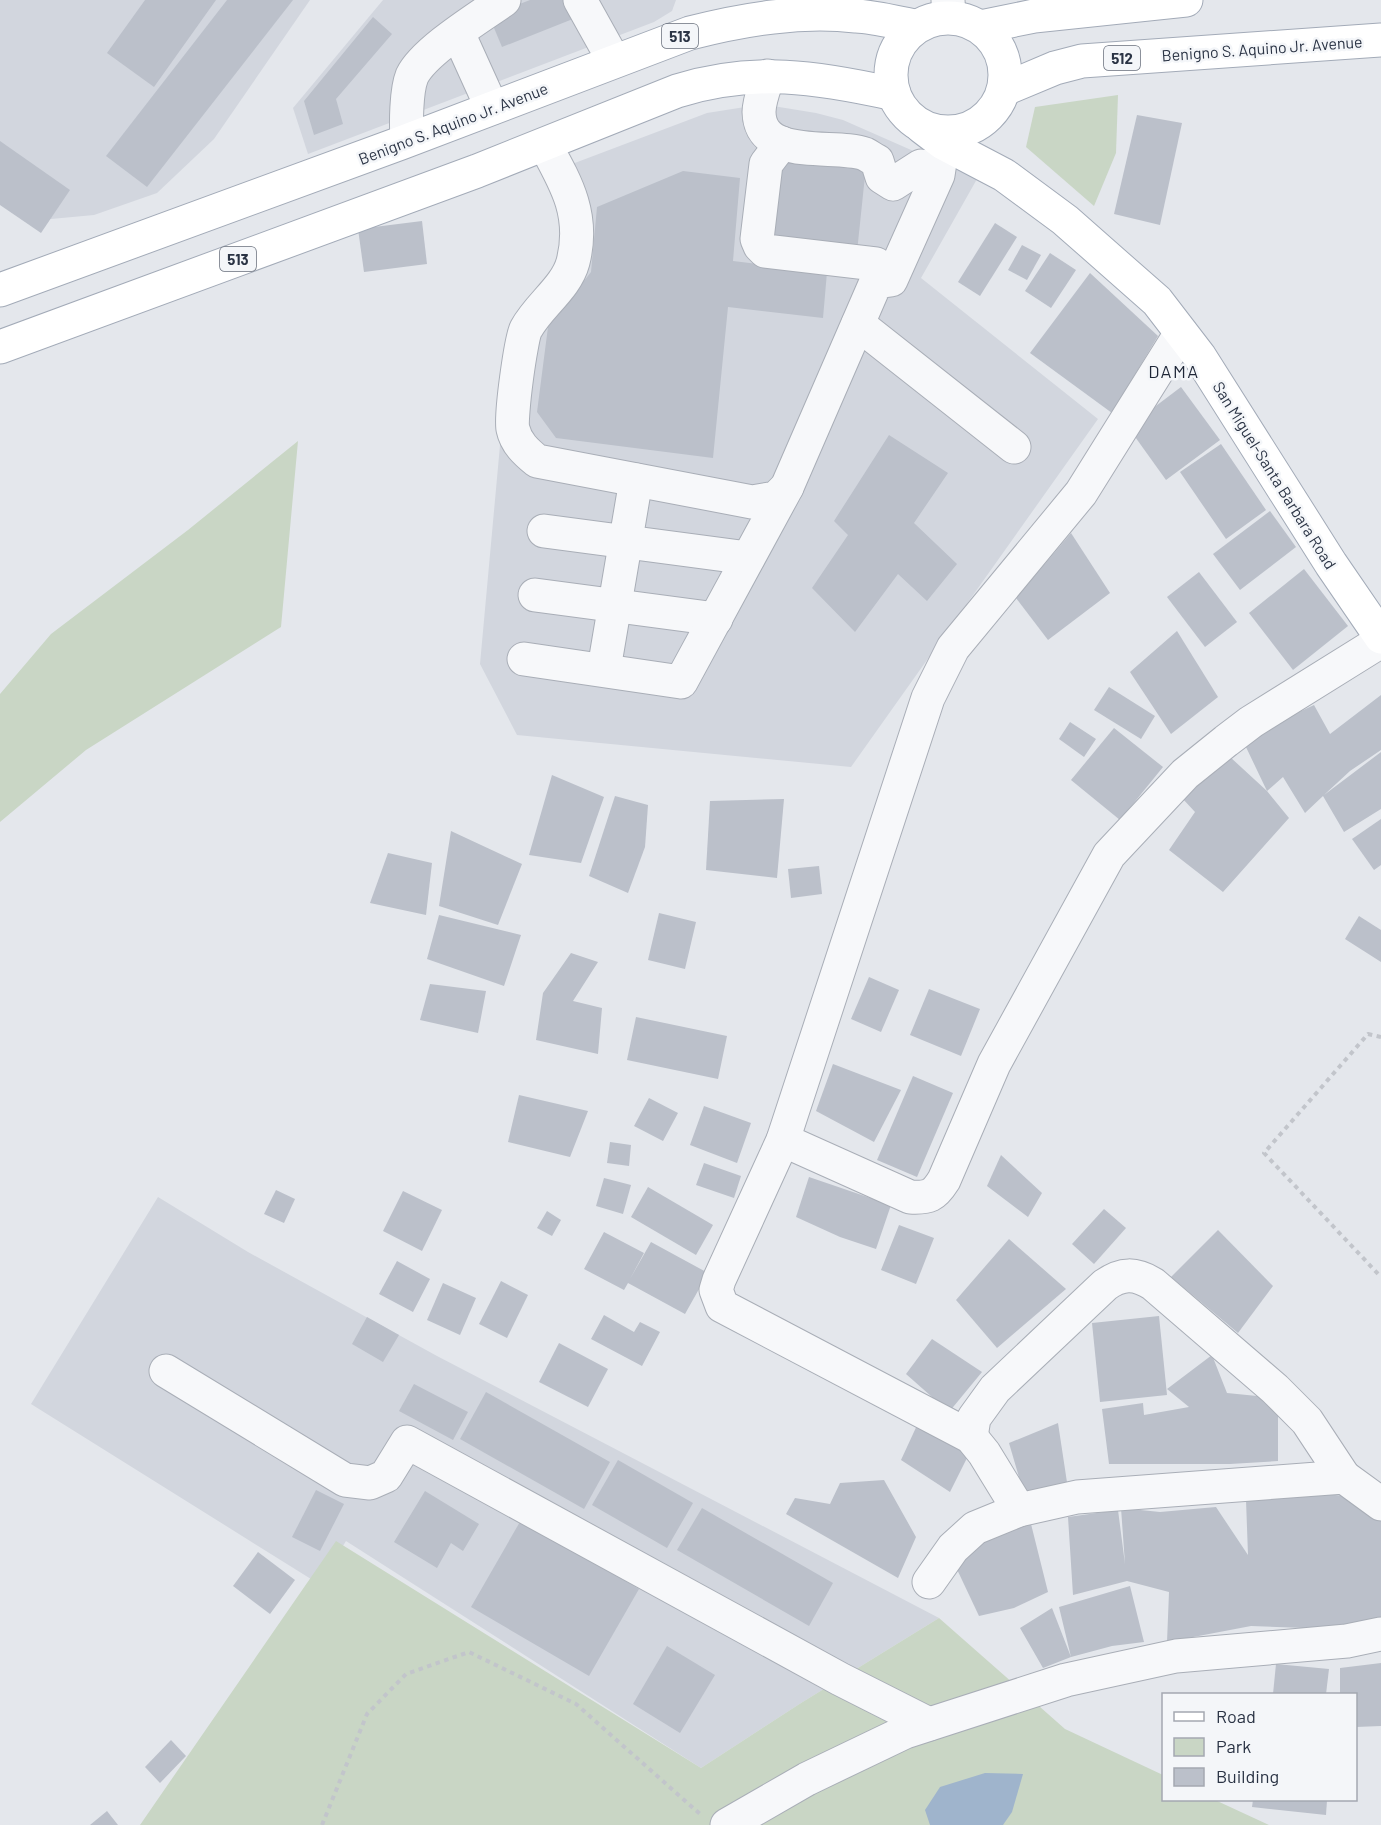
<svg xmlns="http://www.w3.org/2000/svg" width="1381" height="1825" viewBox="0 0 1381 1825" font-family="Barlow,sans-serif">
<style>
.built{fill:#d2d6de}
.green{fill:#c9d6c5}
.water{fill:#9fb4cc}
.building{fill:#bbc0ca}
.lines{fill:none;stroke-linecap:round;stroke-linejoin:round}
.minor-casing{stroke:#a9aeb7;stroke-width:35}
.major-casing{stroke:#a3abb8;stroke-width:35}
.path{stroke:#c2c5cb;stroke-width:4;stroke-dasharray:4.5 4.5;stroke-linecap:butt}
.minor{stroke:#f7f8fa;stroke-width:33}
.major{stroke:#fff;stroke-width:33}
.labels{text-anchor:middle;dominant-baseline:central;stroke-width:5;stroke-linejoin:round;paint-order:stroke}
.shield{fill:#f4f6f9;stroke:#676e7b;stroke-width:1.5}
.shield-label{font-size:15px;font-weight:bold;fill:#2b3445}
.street-label{font-size:16px;fill:#2b3445;stroke:#f4f6f9}
.neighbourhood-label{font-size:18px;letter-spacing:1.5px;fill:#1d2536;stroke:#f4f6f9}
</style>
<rect width="100%" height="100%" fill="#e4e7ec"/>
<!-- built -->
<g class="built">
<path d="M0,0H310L214,139L157,193L94,215L51,219L0,204Z"/>
<path d="M383,0H676L672,11L654,22L308,154L293,108Z"/>
<path d="M773,106L816,113L843,120L977,179L921,278L1098,419L851,767L517,735L480,664L511,325L552,280L565,225L557,199L543,175L707,113L745,107Z"/>
<path d="M158,1197L248,1252L437,1356L939,1618L801,1703L701,1768L346,1541L319,1584L31,1404Z"/>
</g>
<!-- green -->
<g class="green">
<path d="M1118,95L1116,153L1094,206L1026,147L1035,107Z"/>
<path d="M298,441L281,627L86,750L0,822V694L51,634L188,530Z"/>
<path d="M336,1541L701,1768L801,1703L939,1618L1065,1729L1163,1775L1164,1800H1215L1269,1825H140Z"/>
</g>
<!-- water -->
<path class="water" d="M985,1773L1023,1774L1012,1812L1003,1825H930L925,1810L940,1787Z"/>
<!-- building -->
<g class="building">
<path d="M145,0H216L154,87L107,53Z"/>
<path d="M227,0H293L147,187L106,156Z"/>
<path d="M530,0H589L593,11L502,47L489,16Z"/>
<path d="M373,17L392,34L336,99L343,124L314,135L304,101Z"/>
<path d="M1137,115L1182,123L1160,225L1114,214Z"/>
<path d="M0,141L70,190L41,233L0,205Z"/>
<path d="M787,159L866,166L857,252L766,244L772,173Z"/>
<path d="M683,171L740,178L733,261L827,272L823,318L728,307L713,458L556,438L537,412L548,327L591,272L597,207Z"/>
<path d="M422,221L427,264L364,272L358,229Z"/>
<path d="M995,223L1017,237L980,296L958,282Z"/>
<path d="M1022,245L1041,255L1027,280L1008,270Z"/>
<path d="M1050,253L1076,270L1051,308L1025,291Z"/>
<path d="M1090,273L1158,336L1112,413L1030,353Z"/>
<path d="M1181,387L1220,440L1166,480L1128,427Z"/>
<path d="M889,435L948,473L914,523L957,564L927,601L898,574L855,632L812,588L848,535L834,521Z"/>
<path d="M1221,444L1266,510L1226,539L1180,472Z"/>
<path d="M1270,511L1296,547L1240,590L1213,554Z"/>
<path d="M1071,533L1110,593L1048,640L1016,598Z"/>
<path d="M1304,569L1348,626L1293,670L1249,613Z"/>
<path d="M1199,572L1237,622L1205,647L1167,597Z"/>
<path d="M1177,631L1218,697L1171,734L1130,672Z"/>
<path d="M1109,687L1155,716L1141,739L1094,710Z"/>
<path d="M1381,695V750L1350,771L1324,795L1381,752V809L1344,832L1323,796L1305,813L1283,777L1267,791L1245,745L1282,720L1314,705L1330,734Z"/>
<path d="M1070,722L1096,739L1084,757L1059,739Z"/>
<path d="M1114,728L1163,767L1120,820L1071,780Z"/>
<path d="M1229,756L1267,791L1289,818L1223,892L1169,850L1195,812L1182,798Z"/>
<path d="M552,775L604,797L581,863L529,855Z"/>
<path d="M615,796L648,805L645,847L628,893L589,876Z"/>
<path d="M784,799L777,878L706,870L710,801Z"/>
<path d="M1381,819V865L1374,870L1352,839Z"/>
<path d="M451,831L522,864L498,925L439,906Z"/>
<path d="M388,853L432,863L426,915L370,903Z"/>
<path d="M819,866L822,894L791,898L788,869Z"/>
<path d="M659,913L696,922L685,969L648,960Z"/>
<path d="M439,915L521,935L504,986L427,959Z"/>
<path d="M1359,916L1381,930V962L1345,939Z"/>
<path d="M571,953L598,962L573,1001L602,1008L598,1054L536,1040L543,993Z"/>
<path d="M869,977L899,990L881,1032L851,1019Z"/>
<path d="M430,984L486,991L478,1033L420,1020Z"/>
<path d="M929,989L980,1009L961,1056L910,1035Z"/>
<path d="M636,1017L727,1036L718,1079L627,1060Z"/>
<path d="M833,1064L901,1090L874,1142L816,1111Z"/>
<path d="M913,1076L953,1093L917,1177L877,1160Z"/>
<path d="M519,1095L588,1111L570,1157L508,1142Z"/>
<path d="M649,1098L678,1113L663,1141L634,1126Z"/>
<path d="M704,1106L751,1123L737,1163L690,1145Z"/>
<path d="M610,1142L631,1145L629,1166L607,1163Z"/>
<path d="M1001,1155L1042,1193L1028,1217L987,1186Z"/>
<path d="M704,1163L741,1176L734,1198L696,1185Z"/>
<path d="M809,1177L891,1205L876,1249L840,1237L796,1217Z"/>
<path d="M604,1178L631,1185L623,1214L596,1206Z"/>
<path d="M648,1187L713,1225L696,1255L631,1217Z"/>
<path d="M276,1190L295,1199L284,1223L264,1214Z"/>
<path d="M403,1191L442,1210L422,1251L383,1231Z"/>
<path d="M1104,1209L1126,1228L1094,1264L1072,1244Z"/>
<path d="M547,1211L561,1220L552,1236L537,1228Z"/>
<path d="M899,1225L934,1238L916,1284L881,1270Z"/>
<path d="M1218,1230L1273,1286L1238,1333L1171,1277Z"/>
<path d="M604,1232L644,1253L630,1279L651,1242L708,1273L685,1314L628,1283L624,1290L584,1269Z"/>
<path d="M1009,1239L1066,1289L997,1348L956,1300Z"/>
<path d="M397,1261L430,1279L413,1312L379,1294Z"/>
<path d="M501,1281L528,1295L507,1338L479,1324Z"/>
<path d="M443,1283L476,1298L460,1335L427,1320Z"/>
<path d="M604,1315L634,1332L640,1322L660,1332L642,1366L591,1339Z"/>
<path d="M1159,1316L1167,1395L1100,1402L1092,1323Z"/>
<path d="M367,1317L399,1335L383,1362L352,1344Z"/>
<path d="M932,1339L982,1372L949,1412L906,1374Z"/>
<path d="M559,1343L608,1369L588,1407L539,1382Z"/>
<path d="M1212,1355L1227,1393L1278,1398V1461L1230,1464H1109L1102,1409L1143,1403L1144,1415L1189,1407L1167,1389Z"/>
<path d="M414,1384L468,1412L453,1440L399,1411Z"/>
<path d="M486,1392L610,1462L584,1509L460,1439Z"/>
<path d="M919,1421L970,1452L950,1492L901,1460Z"/>
<path d="M1058,1423L1068,1489L1026,1501L1009,1443Z"/>
<path d="M618,1460L693,1503L667,1548L592,1505Z"/>
<path d="M884,1480L916,1537L898,1578L786,1514L795,1498L830,1504L840,1483Z"/>
<path d="M316,1490L344,1504L320,1551L292,1537Z"/>
<path d="M425,1491L479,1524L463,1551L451,1543L437,1568L394,1542Z"/>
<path d="M1302,1492L1346,1496L1381,1518V1621L1304,1628L1251,1626L1167,1642L1169,1592L1127,1581L1073,1595L1068,1517L1118,1510L1125,1564L1121,1508L1160,1512L1216,1507L1248,1555L1246,1500Z"/>
<path d="M702,1508L833,1583L809,1626L677,1550Z"/>
<path d="M521,1520L639,1589L589,1676L471,1607Z"/>
<path d="M1031,1524L1048,1592L1014,1608L979,1616L954,1563L985,1539Z"/>
<path d="M258,1552L295,1580L270,1614L233,1586Z"/>
<path d="M1130,1586L1144,1642L1112,1646L1071,1657L1043,1668L1020,1628L1052,1608L1071,1657L1059,1607Z"/>
<path d="M667,1646L715,1675L680,1733L633,1704Z"/>
<path d="M1381,1663V1726L1356,1727V1695L1340,1694V1668Z"/>
<path d="M1276,1664L1329,1669L1326,1694H1273Z"/>
<path d="M171,1740L186,1756L160,1783L145,1767Z"/>
<path d="M1253,1800H1327L1326,1815L1252,1807Z"/>
<path d="M107,1811L118,1825H90Z"/>
</g>
<g class="lines">
<!-- minor casing -->
<g class="minor-casing">
<g id="minor">
<path d="M580,0L614,61"/>
<path d="M948,0L949,17"/>
<path d="M458,33L492,108"/>
<path d="M768,76C765,86 759,101 759,112C760,162 836,143 865,154C869,156 873,159 877,161L882,177L893,184L921,166"/>
<path d="M407,140C406,124 406,91 412,76C424,51 480,17 504,0"/>
<path d="M782,143L766,164L757,239L760,246L765,251L876,264"/>
<path d="M545,145C566,183 585,215 573,262C566,288 539,305 526,329C521,338 510,418 513,429C516,443 526,452 537,461L752,502L776,498L787,487L876,282L891,280L938,175L943,143"/>
<path d="M858,324L1014,447"/>
<path d="M544,531L748,558"/>
<path d="M535,595L716,619"/>
<path d="M524,659L681,682L787,487"/>
<path d="M604,669L636,480"/>
<path d="M783,1140L910,1197C929,1198 934,1196 944,1180L994,1064L1109,855L1185,774L1226,741L1251,722L1381,641"/>
<path d="M166,1371L345,1480L370,1483L386,1476L407,1442L840,1679L929,1724"/>
<path d="M971,1437L974,1418L995,1389L1105,1285C1122,1273 1135,1273 1153,1284L1275,1389L1307,1421L1344,1477"/>
<path d="M1019,1510L984,1453L971,1437L722,1306L716,1290L719,1280L783,1140L928,698L953,648L1081,493L1181,333"/>
<path d="M929,1582L953,1548L975,1528L1019,1510L1077,1497L1344,1477L1381,1504"/>
<path d="M727,1825L807,1779L905,1732L1066,1680L1176,1656L1347,1641L1381,1634"/>
</g>
</g>
<!-- major casing -->
<g class="major-casing">
<g id="major">
<circle cx="948" cy="75" r="57"/>
<path d="M981,27L1034,16L1186,0"/>
<path d="M1005,89L1055,68L1082,61L1381,40"/>
<path d="M922,127L943,143L1004,175L1065,220L1157,301L1200,357L1331,564L1381,637"/>
<path d="M0,290L401,143L690,33C745,19 800,10 856,16C876,17 897,23 916,26"/>
<path d="M0,347L477,171L677,91C754,67 817,77 894,94"/>
</g>
</g>
<!-- path -->
<g class="path">
<path d="M1381,1037L1368,1034L1264,1153L1381,1277"/>
<path d="M322,1825L367,1714L406,1674L469,1652L576,1704L700,1814"/>
</g>
<!-- minor -->
<use href="#minor" class="minor"/>
<!-- major -->
<use href="#major" class="major"/>
</g>
<g class="labels">
<!-- shield labels -->
<g class="shield">
<rect x="662" y="24" width="36" height="24" rx="4.5"/>
<rect x="1104" y="46" width="36" height="24" rx="4.5"/>
<rect x="220" y="247" width="36" height="24" rx="4.5"/>
</g>
<g class="shield-label">
<text x="680" y="36">513</text>
<text x="1122" y="58">512</text>
<text x="238" y="259">513</text>
</g>
<!-- street labels -->
<g class="street-label">
<text transform="translate(1262 48) rotate(-4)">Benigno S. Aquino Jr. Avenue</text>
<text transform="translate(453 123) rotate(-21)">Benigno S. Aquino Jr. Avenue</text>
<text transform="translate(1275 475) rotate(58)">San Miguel-Santa Barbara Road</text>
</g>
<!-- neighbourhood labels -->
<g class="neighbourhood-label">
<text x="1174" y="371">DAMA</text>
</g>
</g>
<!-- legend -->
<rect x="1162" y="1693" width="195" height="108" fill="#f4f6f9" stroke="#a4a8b1" stroke-width="1.5"/>
<rect x="1174" y="1712" width="30" height="9" fill="#ffffff" stroke="#a4a8b1" stroke-width="1.5"/>
<text x="1216" y="1723" font-size="18" fill="#2b3445">Road</text>
<rect x="1174" y="1738" width="30" height="18" fill="#c9d6c5" stroke="#a4a8b1" stroke-width="1.5"/>
<text x="1216" y="1753" font-size="18" fill="#2b3445">Park</text>
<rect x="1174" y="1768" width="30" height="18" fill="#bbc0ca" stroke="#a4a8b1" stroke-width="1.5"/>
<text x="1216" y="1783" font-size="18" fill="#2b3445">Building</text>
</svg>
